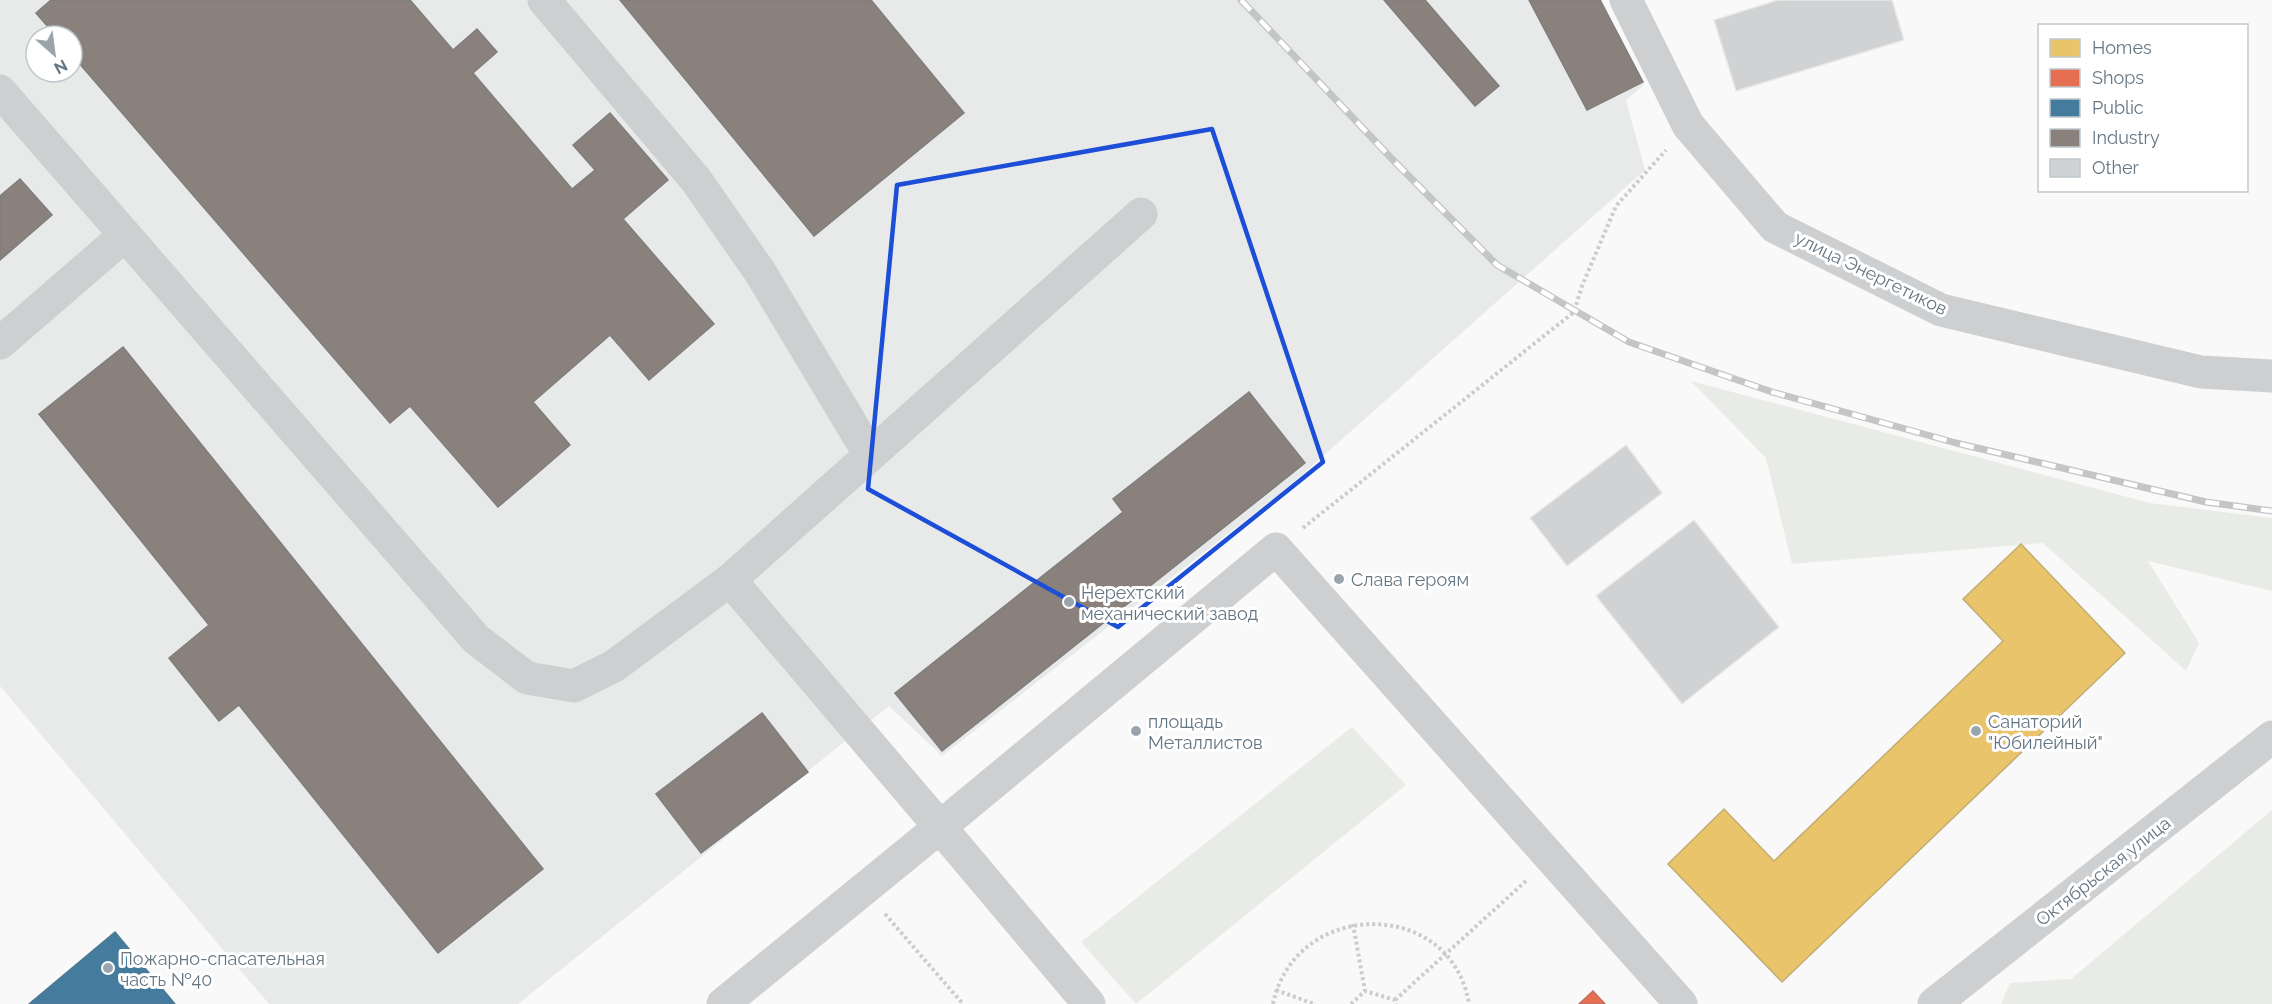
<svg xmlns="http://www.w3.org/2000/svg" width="2272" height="1004" viewBox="0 0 2272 1004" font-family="Raleway,sans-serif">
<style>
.built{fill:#e8e9e9;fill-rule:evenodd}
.green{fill:#e8ebe6}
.homes{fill:#e9c46a;stroke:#c1ad72;stroke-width:1.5}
.shops{fill:#e76f51;stroke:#c07160;stroke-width:1.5}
.public{fill:#457b9d;stroke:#4f7a95;stroke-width:1.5}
.industry{fill:#8a817c;stroke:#7f7e7e;stroke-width:1.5}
.building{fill:#d0d2d3;stroke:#e8e8e8;stroke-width:1.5}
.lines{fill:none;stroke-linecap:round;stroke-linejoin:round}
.path{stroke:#cbcccd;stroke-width:4;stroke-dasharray:3 3;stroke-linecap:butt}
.minor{stroke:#cecfd0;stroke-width:33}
.rail-casing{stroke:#c3c5c6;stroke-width:7}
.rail{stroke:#fff;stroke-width:4.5;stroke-dasharray:14;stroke-linecap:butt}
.marked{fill:none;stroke:#1d4ed8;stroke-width:4.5;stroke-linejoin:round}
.poi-dot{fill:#99a4ac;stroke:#fff;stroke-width:2}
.labels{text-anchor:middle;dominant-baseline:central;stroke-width:6;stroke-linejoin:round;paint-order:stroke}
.street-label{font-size:18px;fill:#657683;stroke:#fff}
.poi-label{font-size:18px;fill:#657683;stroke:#fff;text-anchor:start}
</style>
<rect width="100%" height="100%" fill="#f9f9f9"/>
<!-- built -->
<path class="built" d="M0,0H1602L1644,85L1626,100L1645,170L1287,488L942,756L889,706L518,1004H269L0,686ZM36,36H72V72H36Z"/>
<!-- green -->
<g class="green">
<path d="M1691,381L2150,503L2272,518V591L2148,561L2199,643L2186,671L2043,543L1792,564L1766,458Z"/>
<path d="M1352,727L1406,785L1136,1004L1081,942Z"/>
<path d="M2272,810V1004H2001L2010,983L2071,979Z"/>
</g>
<!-- homes -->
<path class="homes" d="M2021,544L2125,653L1782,982L1668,864L1724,809L1774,861L2003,641L1963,599Z"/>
<!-- shops -->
<path class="shops" d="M1593,991L1605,1004H1579Z"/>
<!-- public -->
<path class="public" d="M115,932L175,1004H29Z"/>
<!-- industry -->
<g class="industry">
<path d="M51,0H410L453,50L477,29L497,52L473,73L572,189L595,170L573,145L610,113L668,180L623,219L714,324L649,380L610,335L533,402L570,445L498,507L410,406L390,423L72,55V36H56L36,13Z"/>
<path d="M620,0H871L964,113L814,236Z"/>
<path d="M1384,0H1425L1499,86L1475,106Z"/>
<path d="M1529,0H1600L1643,82L1587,110Z"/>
<path d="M20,179L52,215L0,260V196Z"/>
<path d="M123,347L543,869L438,953L239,705L219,721L169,658L209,625L39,414Z"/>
<path d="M1249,392L1305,463L942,751L895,693L1123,512L1113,499Z"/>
<path d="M762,713L808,772L701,853L656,794Z"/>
</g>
<!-- building -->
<g class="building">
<path d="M1778,0H1892L1904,40L1736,91L1714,20Z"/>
<path d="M1626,445L1662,493L1567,566L1530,518Z"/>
<path d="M1694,520L1779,627L1682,704L1596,596Z"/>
</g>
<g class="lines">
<!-- path -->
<g class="path">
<path d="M1303,528L1574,312L1582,286L1616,206L1666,150"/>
<path d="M885,914L963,1004"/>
<path d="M1353,924L1365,991"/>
<path d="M1276,990L1314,1004"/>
<path d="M1395,1000L1526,881"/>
<path d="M1273,1004C1295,898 1452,897 1469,1004"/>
<path d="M1351,1004L1365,991L1395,1000L1396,1004"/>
</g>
<!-- minor -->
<g class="minor">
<path d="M544,0L696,180L760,272L870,455"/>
<path d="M1626,0L1688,125L1775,227L1941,310L2201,372L2272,376"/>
<path d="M0,91L476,639L527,678L574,686L614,666L730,580L1141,214"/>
<path d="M0,343L125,235"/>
<path d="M730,580L940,827L1276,549L1681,1004"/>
<path d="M723,1004L940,827L1089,1004"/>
<path d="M1934,1004L2272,737"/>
</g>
<!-- rail casing -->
<g class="rail-casing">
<path id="rail" d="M1241,0L1394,161L1497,265L1629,342L1772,392L1956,443L2206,502L2272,511"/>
</g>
<!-- rail -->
<use href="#rail" class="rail"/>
</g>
<!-- marked area -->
<path class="marked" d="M1212,129L1323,462L1118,627L868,489L897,185Z"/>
<!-- markers -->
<g class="poi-dot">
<circle cx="1339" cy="579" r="6"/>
<circle cx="1069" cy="602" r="6"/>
<circle cx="1136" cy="731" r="6"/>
<circle cx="1976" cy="731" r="6"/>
<circle cx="108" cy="968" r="6"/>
</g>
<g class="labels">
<!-- street labels -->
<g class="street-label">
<text transform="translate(1871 273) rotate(26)">улица Энергетиков</text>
<text transform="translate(2103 871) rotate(-38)">Октябрьская улица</text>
</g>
<!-- poi labels -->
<g class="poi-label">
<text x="1351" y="579">Слава героям</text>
<text x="1081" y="592">Нерехтский<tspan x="1081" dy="21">механический завод</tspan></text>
<text x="1148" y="721">площадь<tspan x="1148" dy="21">Металлистов</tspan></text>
<text x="1988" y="721">Санаторий<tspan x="1988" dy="21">"Юбилейный"</tspan></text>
<text x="120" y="958">Пожарно-спасательная<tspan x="120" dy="21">часть №40</tspan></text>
</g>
</g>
<!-- legend -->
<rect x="2038" y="24" width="210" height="168" fill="#ffffff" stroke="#c1c8cd" stroke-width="1.5"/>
<rect x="2050" y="39" width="30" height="18" fill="#e9c46a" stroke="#c1c8cd" stroke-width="1.5"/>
<text x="2092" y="54" font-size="18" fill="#657683">Homes</text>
<rect x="2050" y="69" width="30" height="18" fill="#e76f51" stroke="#c1c8cd" stroke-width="1.5"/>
<text x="2092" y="84" font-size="18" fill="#657683">Shops</text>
<rect x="2050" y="99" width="30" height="18" fill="#457b9d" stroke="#c1c8cd" stroke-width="1.5"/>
<text x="2092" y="114" font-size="18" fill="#657683">Public</text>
<rect x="2050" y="129" width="30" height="18" fill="#8a817c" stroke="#c1c8cd" stroke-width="1.5"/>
<text x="2092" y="144" font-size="18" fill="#657683">Industry</text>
<rect x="2050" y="159" width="30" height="18" fill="#d0d2d3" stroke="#c1c8cd" stroke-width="1.5"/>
<text x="2092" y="174" font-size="18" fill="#657683">Other</text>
<!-- north arrow -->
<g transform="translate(54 54) rotate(152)"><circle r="28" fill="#ffffff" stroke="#c1c8cd" stroke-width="1.5"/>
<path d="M0-4.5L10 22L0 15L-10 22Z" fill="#99a4ac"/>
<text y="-9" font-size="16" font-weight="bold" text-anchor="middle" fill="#657683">N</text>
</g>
</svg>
